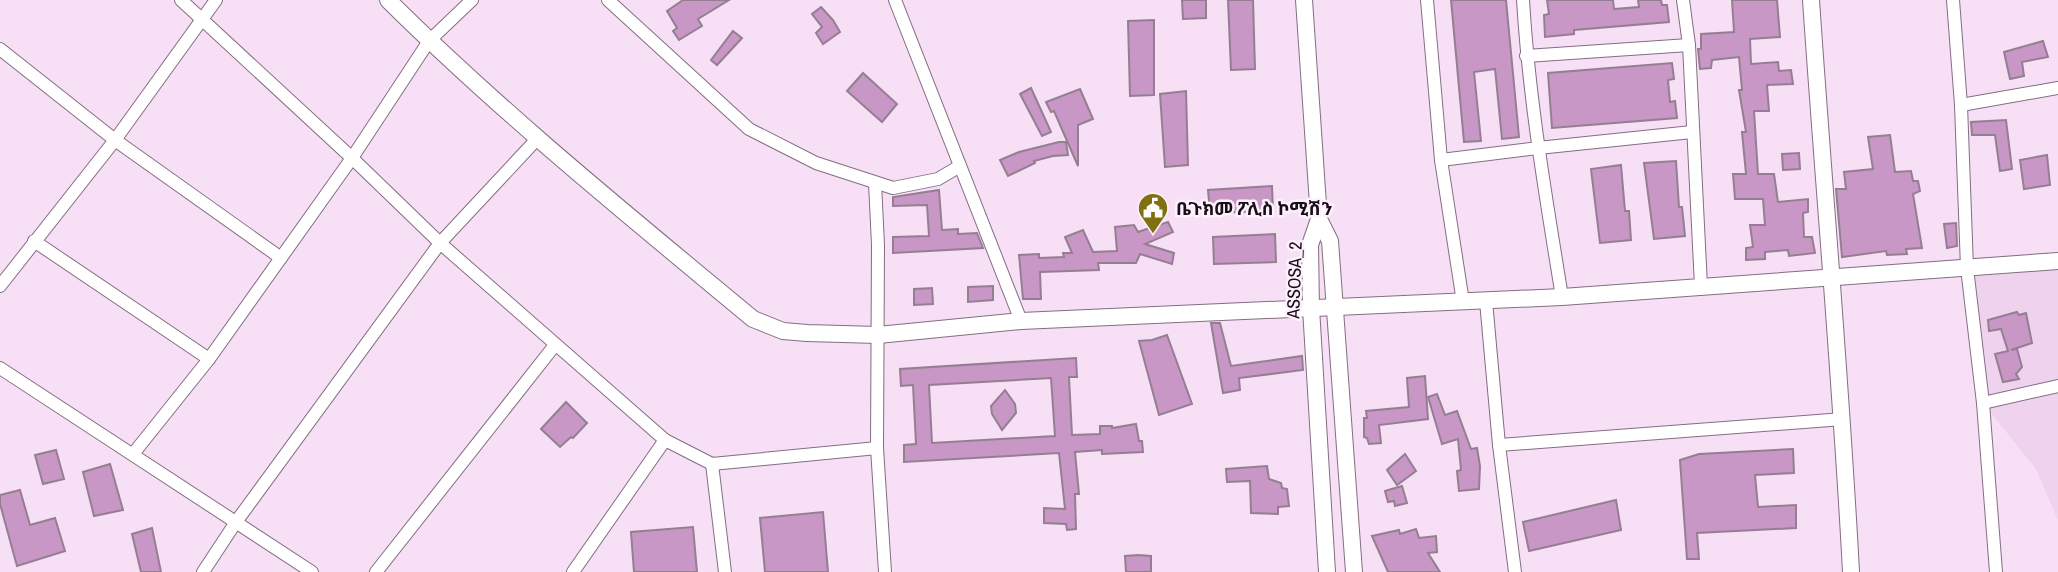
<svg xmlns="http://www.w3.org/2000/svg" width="2058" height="572" viewBox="0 0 2058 572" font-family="'Archivo Narrow','Noto Sans Ethiopic',sans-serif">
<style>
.built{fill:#efd2ed}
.building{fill:#c897c5;stroke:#947f92;stroke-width:2;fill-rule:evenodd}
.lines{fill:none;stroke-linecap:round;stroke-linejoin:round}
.minor-casing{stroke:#836e81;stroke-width:14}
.tertiary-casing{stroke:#836e81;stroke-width:18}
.minor{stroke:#fff;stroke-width:12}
.tertiary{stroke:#fff;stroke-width:16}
.labels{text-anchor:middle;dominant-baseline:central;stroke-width:5;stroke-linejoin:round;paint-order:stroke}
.poi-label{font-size:18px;font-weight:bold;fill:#170f17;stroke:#fef0fd;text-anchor:start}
.street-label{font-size:18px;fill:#170f17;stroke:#fef0fd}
</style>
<rect width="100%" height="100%" fill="#f7dff5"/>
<!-- built -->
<path class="built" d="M2058,263V520L2036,469L1983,403L1967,268Z"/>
<!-- building -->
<g class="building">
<path d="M683,0H729L698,19L702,26L679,40L673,31L677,28L667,11Z"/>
<path d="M1182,0H1206V18L1183,19Z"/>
<path d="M1228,0H1253L1255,69L1231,70Z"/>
<path d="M1451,0H1506L1519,137L1502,139L1495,69L1474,72L1481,141L1464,142Z"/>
<path d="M1547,0H1613L1614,9L1639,7L1638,0H1661L1662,5H1667L1669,22L1574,30V34L1545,37L1544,15L1549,14Z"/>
<path d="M1732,0H1777L1780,37L1750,39L1751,64L1778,62L1779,71L1791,70L1793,84L1767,85L1769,111H1754L1758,174H1774L1778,202L1808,199V212L1803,213L1804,237H1812L1815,253L1789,256L1788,250L1765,252V259L1746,260V248L1753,247L1750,225H1765L1763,199H1735L1733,174H1746L1742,132H1746L1739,90H1742L1739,57L1712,60L1711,68L1700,69L1698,49H1701V34L1734,32Z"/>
<path d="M821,7L833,20L840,32L823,44L816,33L822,27L812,14Z"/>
<path d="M1154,20V95L1130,96L1128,21Z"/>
<path d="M733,31L742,38L717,65L711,60Z"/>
<path d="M2043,41L2048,57L2022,62L2024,76L2010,79L2004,52Z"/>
<path d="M1672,63L1674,79L1668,80L1670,102L1675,101L1677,118L1552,128L1548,73Z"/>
<path d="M863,73L897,104L882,122L847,91Z"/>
<path d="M1031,88L1051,132L1042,136L1020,94Z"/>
<path d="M1080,89L1093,119L1078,125V166L1054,111L1051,112L1046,102Z"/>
<path d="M1186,91L1188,165L1165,167L1160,94Z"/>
<path d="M2006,120L2012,169L2000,171L1995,135H1972L1971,122Z"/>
<path d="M1890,135L1895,172L1911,171L1913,181H1918L1920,191L1913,194L1922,248L1906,249L1907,254L1887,255L1886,251L1842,257L1836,189H1846L1844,172L1873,169L1868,137Z"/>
<path d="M1059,142H1066L1068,155L1053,156L1034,161L1035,163L1008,176L1000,160L1019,152Z"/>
<path d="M1799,153L1800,169L1783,170L1782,154Z"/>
<path d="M2047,155L2050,185L2024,189L2020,160Z"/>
<path d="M1676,161L1679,207H1682L1685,236L1654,239L1644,163Z"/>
<path d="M1621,165L1625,211H1629L1631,240L1600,243L1591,169Z"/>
<path d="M1272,186L1273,211L1210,213L1208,190Z"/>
<path d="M939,190L942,230L958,229V234L977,233L983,248L893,253V237L929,236L927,205L893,206V197Z"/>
<path d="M1168,222L1173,232L1145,244L1174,253L1172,264L1140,254L1136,263H1098L1099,270L1040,272L1041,299H1023L1019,255L1039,254V258L1064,257L1063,253H1072L1065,237L1083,230L1093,252L1117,251L1115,227L1134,225L1138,232Z"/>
<path d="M1956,223L1957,246L1947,248L1944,224Z"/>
<path d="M1275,234L1276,262L1214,264L1213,237Z"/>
<path d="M993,286V300L968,302V287Z"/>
<path d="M932,288L933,304L914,305V289Z"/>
<path d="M2017,312L2019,315L2026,313L2032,343L2011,350L2017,349L2022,367L2016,374L2019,379L2003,382L1995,354L2008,351L2001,329L1989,331L1988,320Z"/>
<path d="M1211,323H1220L1231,366L1302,356L1303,370L1239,378L1240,390L1223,393Z"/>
<path d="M1167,335L1192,404L1159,415L1139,341L1152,340Z"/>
<path d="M1076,358L1077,377H1069L1072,435L1100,434V426H1112V428L1136,424L1139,441H1142L1143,452L1102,454V450L1075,452L1079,494H1075L1076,529L1067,530L1066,524L1044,523V508L1065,509L1059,453L904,462V445L916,444L913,385L901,386L900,369ZM1051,378L1055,436L932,443L929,385Z"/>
<path d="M1425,376L1428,419L1379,425L1381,443L1369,444L1367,438L1364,437V418H1367L1366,411L1409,407L1407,378Z"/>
<path d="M1005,390L1015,404L1016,413L1002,430L992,414L991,406Z"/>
<path d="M1437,394L1445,415L1457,411L1471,449L1477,448L1480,466L1479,489L1459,491L1457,471L1461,470L1458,439L1442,444L1428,397Z"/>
<path d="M566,402L587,423L573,438L571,437L560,447L541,429Z"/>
<path d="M1793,449L1794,473L1755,475L1758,507L1796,505V528L1697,533L1699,559H1687L1680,460L1699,454Z"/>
<path d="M56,450L64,479L43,484L35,455Z"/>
<path d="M1405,454L1416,471L1397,485L1387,470Z"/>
<path d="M110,464L123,510L94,516L83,472Z"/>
<path d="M1267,466L1269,479L1281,483L1282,488L1287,489L1289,506L1278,507V514L1251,513L1250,481L1227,482L1226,469Z"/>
<path d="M1402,486L1407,503L1395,506L1394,501L1388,502L1385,491Z"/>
<path d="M20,490L30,525L55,518L65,551L17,566L0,504V495Z"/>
<path d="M1616,500L1621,530L1529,551L1523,522Z"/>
<path d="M823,512L828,572H765L760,518Z"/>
<path d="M693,527L697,572H634L631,532Z"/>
<path d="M152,528L161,572H141L132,534Z"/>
<path d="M1416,529L1419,538L1436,536L1437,552L1428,553L1440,572H1388L1372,536L1399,530L1400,534Z"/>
<path d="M1138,555L1151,556V572H1126L1125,556Z"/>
</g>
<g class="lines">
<!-- minor casing -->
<g class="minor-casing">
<g id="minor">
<path d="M181,0L352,158L440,243L665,440L712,464L877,448"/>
<path d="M608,0L749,129L816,163L893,188L938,179L960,166"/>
<path d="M895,0L1021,321"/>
<path d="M1427,0L1441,160L1463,302"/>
<path d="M1523,0C1529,100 1546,198 1562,297"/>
<path d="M1683,0L1689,45L1701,286"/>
<path d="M1953,0L1961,105L1967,268L1983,403L1996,572"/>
<path d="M0,49L115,140L281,258"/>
<path d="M1526,56L1689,45"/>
<path d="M1961,105L2058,88"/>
<path d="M1441,160L1538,148L1692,132"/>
<path d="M875,183L878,245L877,448L885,572"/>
<path d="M34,241L209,359"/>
<path d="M0,286L115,140L216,0"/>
<path d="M1486,301L1499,445L1515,572"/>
<path d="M0,368L312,572"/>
<path d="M1983,403L2058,386"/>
<path d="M1499,445L1843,419"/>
<path d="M133,454L209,359L352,158L429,41L472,0"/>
<path d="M712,464L725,572"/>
<path d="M203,572L236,522L440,243L537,139"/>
<path d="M376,572L555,345"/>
<path d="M573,572L665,440"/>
</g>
</g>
<!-- tertiary casing -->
<g class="tertiary-casing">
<g id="tertiary">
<path d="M388,0C503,114 629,216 753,319L783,331L807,333L878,335L1021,321L1562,297L2058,261"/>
<path d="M1304,0L1319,219L1330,241L1354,572"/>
<path d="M1811,0C1824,191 1841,381 1851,572"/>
<path d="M1319,219L1310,245L1311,308L1327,572"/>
</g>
</g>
<!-- minor -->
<use href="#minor" class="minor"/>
<!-- tertiary -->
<use href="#tertiary" class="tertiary"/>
</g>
<!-- icons -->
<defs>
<g id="civic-pin" transform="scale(1.575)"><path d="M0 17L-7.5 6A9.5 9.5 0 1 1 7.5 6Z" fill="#7f7110" stroke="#fef0fd"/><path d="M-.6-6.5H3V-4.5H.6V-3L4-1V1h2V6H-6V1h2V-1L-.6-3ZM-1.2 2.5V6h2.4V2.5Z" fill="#fff"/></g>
</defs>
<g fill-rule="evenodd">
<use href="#civic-pin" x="1153" y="208"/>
</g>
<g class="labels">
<!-- poi labels -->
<g class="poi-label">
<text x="1176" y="208">ቤጉክመ ፖሊስ ኮሚሽን</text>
</g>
<!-- street labels -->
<g class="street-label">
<text transform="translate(1294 280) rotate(-88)">ASSOSA_2</text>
</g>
</g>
</svg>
